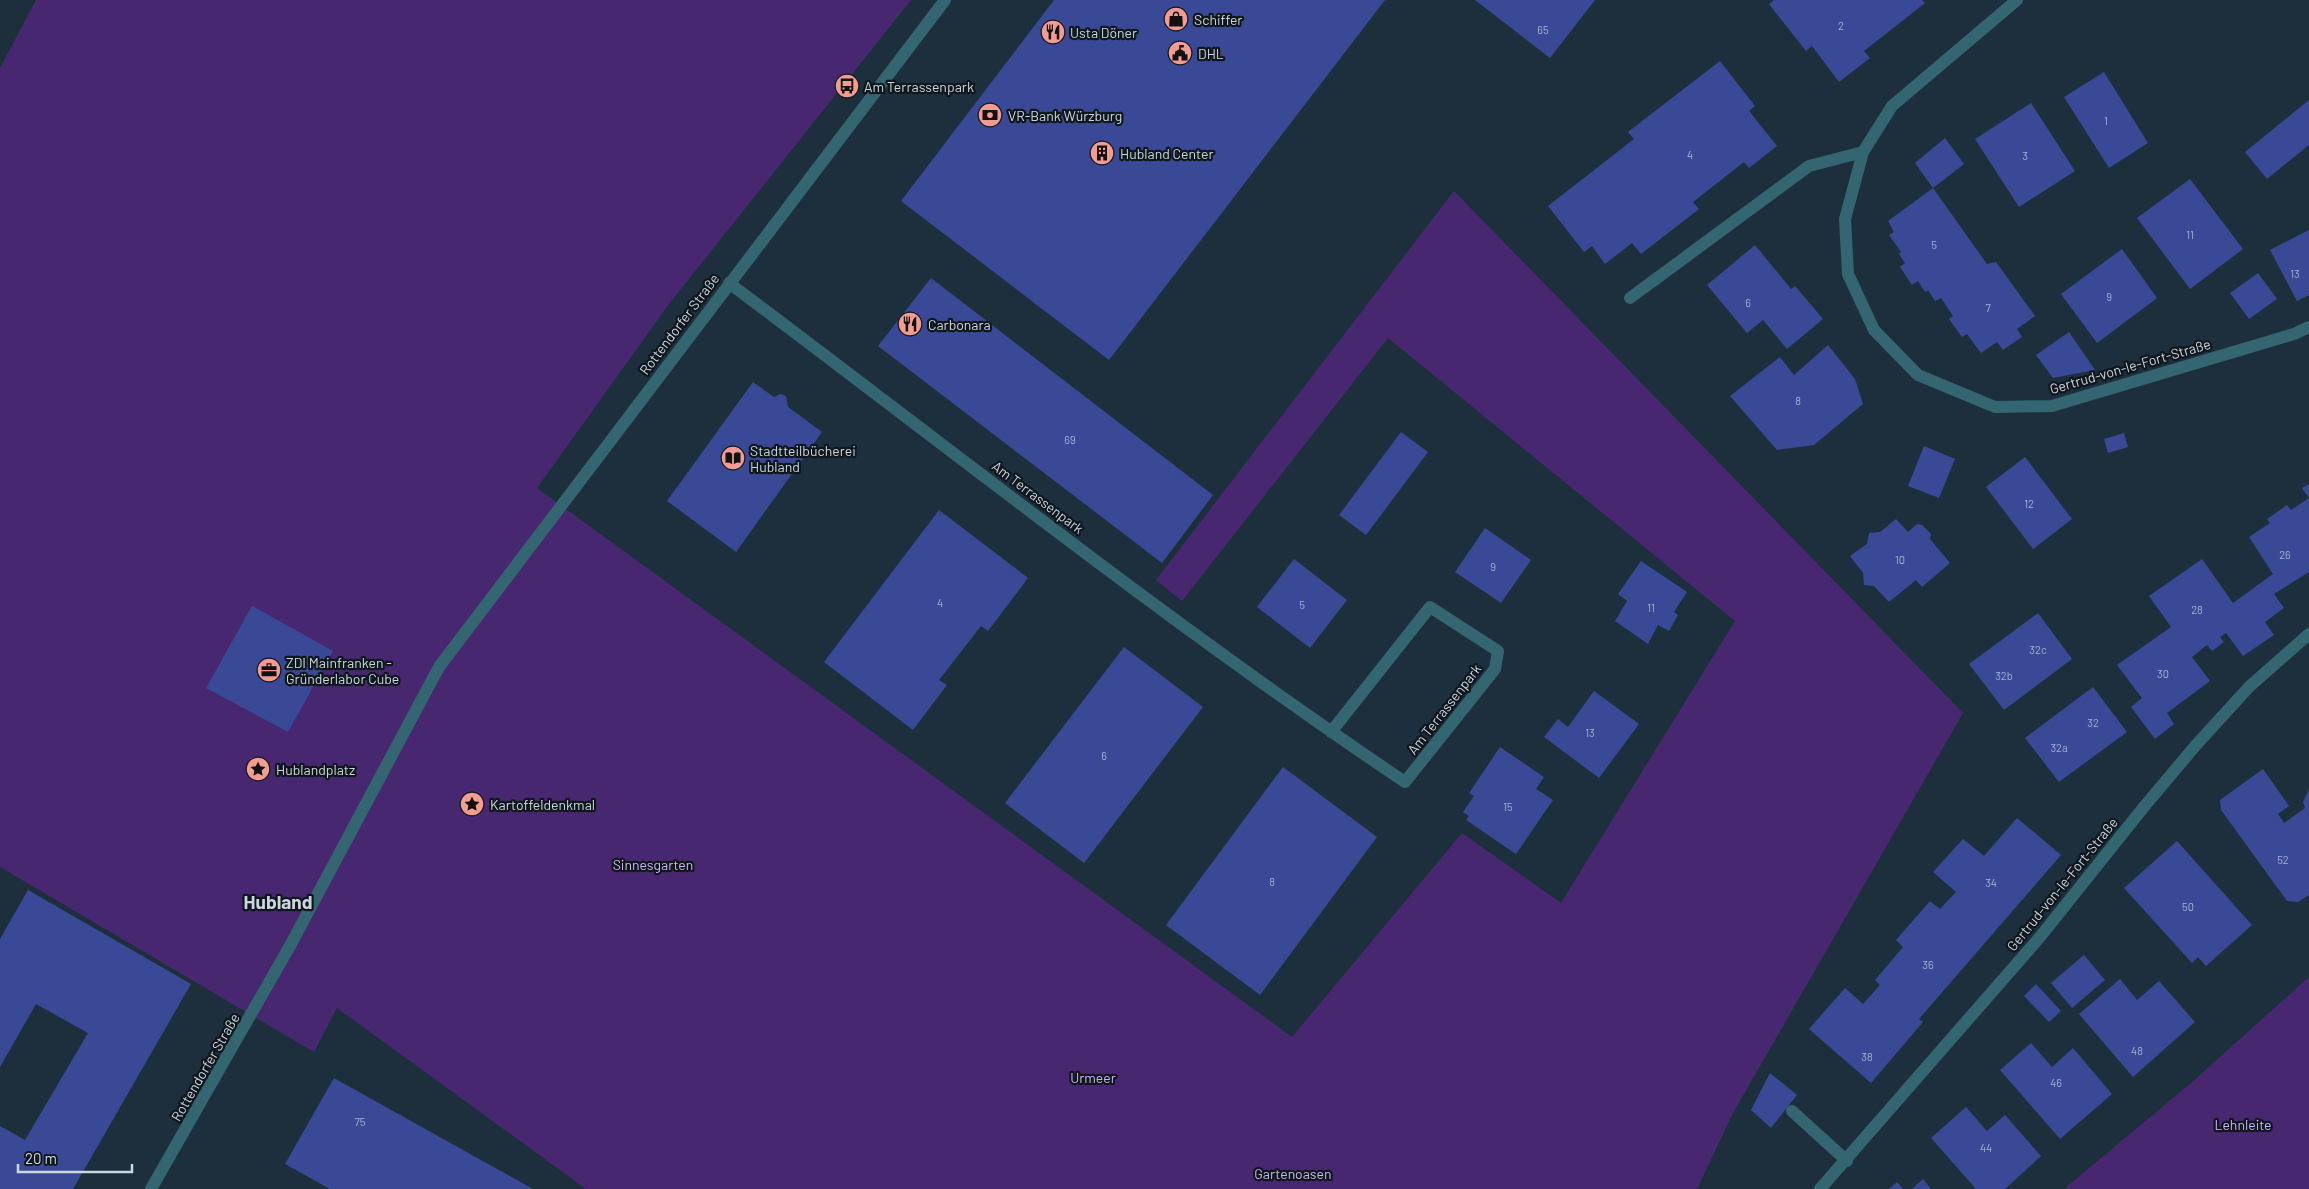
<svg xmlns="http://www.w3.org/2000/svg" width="2309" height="1189" viewBox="0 0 2309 1189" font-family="Barlow,sans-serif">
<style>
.green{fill:#472870}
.building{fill:#3a4996}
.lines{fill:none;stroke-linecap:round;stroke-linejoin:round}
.minor{stroke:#346671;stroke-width:12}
.labels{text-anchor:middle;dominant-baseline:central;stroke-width:4.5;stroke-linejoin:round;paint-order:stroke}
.number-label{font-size:11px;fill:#a7b3ce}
.poi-label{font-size:14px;fill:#cbd6e0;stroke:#0f171d;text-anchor:start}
.street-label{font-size:14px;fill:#cbd6e0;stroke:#0f171d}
.park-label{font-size:14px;fill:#ccb5f7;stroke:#0f171d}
.district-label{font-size:19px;font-weight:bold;fill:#cbd6e0;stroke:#0f171d}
</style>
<rect width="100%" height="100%" fill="#1d2f3d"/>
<!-- green -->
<g class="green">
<path d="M36,0H911L669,304L537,488L1292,1037L1462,833L1561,903L1735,621L1388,338L1182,601L1156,580L1454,191L1963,713L1733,1113L1697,1189H586L337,1008L314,1052L0,867V68Z"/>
<path d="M2309,977V1189H2064L2191,1083Z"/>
</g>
<!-- building -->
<g class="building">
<path d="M1054,0H1385L1109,360L901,201Z"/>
<path d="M1475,0H1595L1550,58Z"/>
<path d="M1774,0H1922L1925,3L1864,51L1870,58L1839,82L1812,46L1806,51L1769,4Z"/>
<path d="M1720,61L1755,106L1749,111L1777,146L1749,168L1744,162L1693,202L1699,209L1641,254L1632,243L1605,264L1592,246L1584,252L1548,206L1634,139L1628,132Z"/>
<path d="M2104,72L2148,143L2109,168L2064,97Z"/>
<path d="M2309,100V145L2267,179L2245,152Z"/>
<path d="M2031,103L2075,171L2019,207L1975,139Z"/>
<path d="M1945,138L1964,164L1933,188L1987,264L1996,262L2035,316L2017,329L2022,337L2003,350L1997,342L1981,353L1967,334L1962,337L1949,319L1953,316L1941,298L1935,301L1928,290L1925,292L1918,281L1912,285L1900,267L1905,263L1899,254L1901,252L1889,235L1894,232L1888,221L1933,188L1915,163Z"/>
<path d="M2190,179L2243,249L2190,289L2137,218Z"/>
<path d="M2309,230V295L2297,301L2270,250Z"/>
<path d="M1755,245L1791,289L1795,286L1823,319L1787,349L1763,320L1747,333L1707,285Z"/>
<path d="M2122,249L2157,298L2097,343L2061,294Z"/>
<path d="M2258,273L2277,299L2249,319L2230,293Z"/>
<path d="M931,278L1213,495L1162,563L878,346Z"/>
<path d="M2069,332L2095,370L2053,378L2036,355Z"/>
<path d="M1828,345L1855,379L1863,404L1814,445L1777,450L1730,396L1780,357L1794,375Z"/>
<path d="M753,382L774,397L780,394L786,396L788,407L822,432L736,552L667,501Z"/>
<path d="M1401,432L1428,452L1366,535L1339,515Z"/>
<path d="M2124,433L2128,447L2108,453L2104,439Z"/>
<path d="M1924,446L1955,459L1939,498L1908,486Z"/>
<path d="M2025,457L2072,519L2033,549L1986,487Z"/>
<path d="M2309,484V498L2302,488Z"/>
<path d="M2309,498V572L2274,594L2284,608L2265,622L2274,635L2243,656L2226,633L2220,637L2224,642L2212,651L2207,645L2192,657L2210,681L2167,713L2174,724L2155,739L2131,707L2142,698L2117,665L2171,627L2149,596L2202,559L2233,603L2273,574L2249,537L2270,523L2267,519L2287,505L2291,510Z"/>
<path d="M939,510L1028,578L988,631L981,626L939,680L947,685L913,730L824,662Z"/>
<path d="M1896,519L1908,532L1917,524L1922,525L1931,534L1930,539L1950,563L1922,587L1916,580L1889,602L1874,586L1864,585L1863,573L1850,556L1867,544L1869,533L1880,532Z"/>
<path d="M1485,528L1531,560L1501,603L1455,572Z"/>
<path d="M1294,559L1347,600L1310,648L1257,607Z"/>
<path d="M1641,561L1687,592L1674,612L1678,615L1669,631L1658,625L1648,644L1615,621L1627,601L1618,594Z"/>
<path d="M252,606L333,651L288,732L206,688Z"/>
<path d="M2038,613L2072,659L2004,710L1969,664Z"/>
<path d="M1124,647L1203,707L1084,863L1005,803Z"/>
<path d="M2093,687L2127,732L2059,782L2025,738Z"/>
<path d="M1594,691L1639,724L1599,778L1544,737L1558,719L1568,727Z"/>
<path d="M1500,747L1544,777L1536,789L1553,800L1516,854L1466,820L1469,816L1463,812L1474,796L1469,793Z"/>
<path d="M1283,767L1377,837L1260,995L1166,925Z"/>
<path d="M2263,769L2289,806L2278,814L2284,823L2305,808L2303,802L2309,789V895L2298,902L2287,901L2221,810L2220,800Z"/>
<path d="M2017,818L2061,855L1919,1019L1923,1022L1871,1083L1809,1029L1845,988L1863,1004L1880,985L1875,980L1903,947L1896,940L1930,901L1940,909L1956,892L1933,872L1963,839L1984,856Z"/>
<path d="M2177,841L2252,925L2206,966L2198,957L2192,963L2124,888Z"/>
<path d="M28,890L191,984L73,1189H0V1126L25,1140L88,1033L36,1004L0,1067V939Z"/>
<path d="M2084,955L2105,980L2072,1008L2051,983Z"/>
<path d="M2120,979L2137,1000L2159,981L2195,1022L2133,1077L2079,1014Z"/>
<path d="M2036,984L2061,1011L2049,1022L2024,996Z"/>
<path d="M2031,1043L2052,1067L2073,1048L2112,1094L2060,1139L2000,1070Z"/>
<path d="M1770,1073L1797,1095L1771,1128L1751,1110Z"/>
<path d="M334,1078L533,1189H330L285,1164Z"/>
<path d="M1966,1107L1987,1131L2005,1115L2041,1156L2005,1189H1976L1931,1138Z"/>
<path d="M1923,1179L1931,1189H1912Z"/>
<path d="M1897,1182L1903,1189H1889Z"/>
</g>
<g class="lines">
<!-- minor -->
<g class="minor">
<path d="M2017,0L1892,106L1863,152L1845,219L1848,274L1874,330L1918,375L1995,407L2052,406L2294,334L2309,327"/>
<path d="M729,283C953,451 1173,626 1405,782L1495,669L1498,651L1430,607L1331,732"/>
<path d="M1630,298L1809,166L1863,152"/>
<path d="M1792,1111L1847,1161"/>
<path d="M151,1189L291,944L439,667L945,0"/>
<path d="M1820,1189L2040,937L2143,808L2196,745L2249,687L2309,634"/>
</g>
</g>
<!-- icons -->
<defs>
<g id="shop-disc" transform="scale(1.25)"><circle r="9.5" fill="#f59c92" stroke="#0f171d"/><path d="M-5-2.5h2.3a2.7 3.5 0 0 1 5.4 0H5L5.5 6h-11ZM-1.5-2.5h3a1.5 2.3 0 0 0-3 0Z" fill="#111"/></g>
<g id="restaurant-disc" transform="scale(1.25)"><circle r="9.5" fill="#f59c92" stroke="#0f171d"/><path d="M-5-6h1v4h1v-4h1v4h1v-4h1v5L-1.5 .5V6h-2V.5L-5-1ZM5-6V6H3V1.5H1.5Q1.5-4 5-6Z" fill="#111"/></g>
<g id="civic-disc" transform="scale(1.25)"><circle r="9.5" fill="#f59c92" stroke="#0f171d"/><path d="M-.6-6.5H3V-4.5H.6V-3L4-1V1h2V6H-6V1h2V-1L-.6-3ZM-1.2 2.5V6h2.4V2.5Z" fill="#111"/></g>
<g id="bus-disc" transform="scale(1.25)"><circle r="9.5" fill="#f59c92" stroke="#0f171d"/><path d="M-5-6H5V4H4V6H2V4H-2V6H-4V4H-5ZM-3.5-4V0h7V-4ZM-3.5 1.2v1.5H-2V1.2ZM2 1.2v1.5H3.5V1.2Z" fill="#111"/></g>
<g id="bank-disc" transform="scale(1.25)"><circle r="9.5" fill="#f59c92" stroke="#0f171d"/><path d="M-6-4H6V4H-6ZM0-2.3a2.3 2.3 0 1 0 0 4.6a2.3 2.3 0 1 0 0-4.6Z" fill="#111"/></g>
<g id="building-disc" transform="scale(1.25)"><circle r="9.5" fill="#f59c92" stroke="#0f171d"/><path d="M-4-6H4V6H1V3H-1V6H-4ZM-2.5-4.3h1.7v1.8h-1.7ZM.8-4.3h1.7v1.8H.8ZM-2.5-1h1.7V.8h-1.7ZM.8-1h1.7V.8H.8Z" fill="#111"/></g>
<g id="library-disc" transform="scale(1.25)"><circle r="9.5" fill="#f59c92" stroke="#0f171d"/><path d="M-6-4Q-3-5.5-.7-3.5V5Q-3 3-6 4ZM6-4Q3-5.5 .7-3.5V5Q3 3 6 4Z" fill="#111"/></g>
<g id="office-disc" transform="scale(1.25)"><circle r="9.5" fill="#f59c92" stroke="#0f171d"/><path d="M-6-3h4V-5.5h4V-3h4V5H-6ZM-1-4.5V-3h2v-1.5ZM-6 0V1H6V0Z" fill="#111"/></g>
<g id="sight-disc" transform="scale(1.25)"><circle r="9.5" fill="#f59c92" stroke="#0f171d"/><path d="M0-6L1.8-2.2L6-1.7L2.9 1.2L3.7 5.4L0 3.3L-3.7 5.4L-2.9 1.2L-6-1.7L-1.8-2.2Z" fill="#111"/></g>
</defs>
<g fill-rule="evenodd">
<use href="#shop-disc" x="1176" y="19"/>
<use href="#restaurant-disc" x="1053" y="32"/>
<use href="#civic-disc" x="1180" y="53"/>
<use href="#bus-disc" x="847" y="86"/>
<use href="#bank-disc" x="990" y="115"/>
<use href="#building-disc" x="1102" y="153"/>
<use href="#restaurant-disc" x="910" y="324"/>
<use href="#library-disc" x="733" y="458"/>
<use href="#office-disc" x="269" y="670"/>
<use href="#sight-disc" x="258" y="769"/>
<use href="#sight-disc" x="472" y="804"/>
</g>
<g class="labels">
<!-- number labels -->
<g class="number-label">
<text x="1841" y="25">2</text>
<text x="1543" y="29">65</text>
<text x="2106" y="120">1</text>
<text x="1690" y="154">4</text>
<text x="2025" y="155">3</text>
<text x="2190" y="234">11</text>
<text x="1934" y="244">5</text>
<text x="2295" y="273">13</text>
<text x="2109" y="296">9</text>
<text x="1748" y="302">6</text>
<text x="1988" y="307">7</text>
<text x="1798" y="400">8</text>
<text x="1070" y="439">69</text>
<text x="2029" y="503">12</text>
<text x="2285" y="554">26</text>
<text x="1900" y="559">10</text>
<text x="1493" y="566">9</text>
<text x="940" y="602">4</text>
<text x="1302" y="604">5</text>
<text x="1651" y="607">11</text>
<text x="2197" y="609">28</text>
<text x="2038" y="649">32c</text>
<text x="2163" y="673">30</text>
<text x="2004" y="675">32b</text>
<text x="2093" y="722">32</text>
<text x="1590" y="732">13</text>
<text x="2059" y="747">32a</text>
<text x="1104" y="755">6</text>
<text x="1508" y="806">15</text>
<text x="2283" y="859">52</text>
<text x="1272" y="881">8</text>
<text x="1991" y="882">34</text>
<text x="2188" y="906">50</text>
<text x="1928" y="964">36</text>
<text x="2137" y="1050">48</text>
<text x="1867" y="1056">38</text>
<text x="2056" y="1082">46</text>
<text x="360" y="1121">75</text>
<text x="1986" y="1147">44</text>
</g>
<!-- poi labels -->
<g class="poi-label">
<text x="1194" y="19">Schiffer</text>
<text x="1070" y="32">Usta Döner</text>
<text x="1198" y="53">DHL</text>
<text x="864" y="86">Am Terrassenpark</text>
<text x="1008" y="115">VR-Bank Würzburg</text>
<text x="1120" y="153">Hubland Center</text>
<text x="928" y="324">Carbonara</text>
<text x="750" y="450">Stadtteilbücherei<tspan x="750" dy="16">Hubland</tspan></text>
<text x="286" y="662">ZDI Mainfranken -<tspan x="286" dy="16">Gründerlabor Cube</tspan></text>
<text x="276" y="769">Hublandplatz</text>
<text x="490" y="804">Kartoffeldenkmal</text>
</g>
<!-- street labels -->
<g class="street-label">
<text transform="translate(679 324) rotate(-53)">Rottendorfer Straße</text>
<text transform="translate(2130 366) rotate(-16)">Gertrud-von-le-Fort-Straße</text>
<text transform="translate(1038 497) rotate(37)">Am Terrassenpark</text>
<text transform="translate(1444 709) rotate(-52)">Am Terrassenpark</text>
<text transform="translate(2062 884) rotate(-51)">Gertrud-von-le-Fort-Straße</text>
<text transform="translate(205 1067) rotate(-60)">Rottendorfer Straße</text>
</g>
<!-- park labels -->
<g class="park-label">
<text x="653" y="864">Sinnesgarten</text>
<text x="1093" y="1077">Urmeer</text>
<text x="2243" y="1124">Lehnleite</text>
<text x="1293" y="1173">Gartenoasen</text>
</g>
<!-- district labels -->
<g class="district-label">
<text x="278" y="901">Hubland</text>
</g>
</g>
<!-- scale -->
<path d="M18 1164v8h114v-8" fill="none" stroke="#cbd6e0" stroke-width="2.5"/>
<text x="25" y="1164" font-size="15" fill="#cbd6e0" stroke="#0f171d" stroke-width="4" paint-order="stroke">20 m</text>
</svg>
